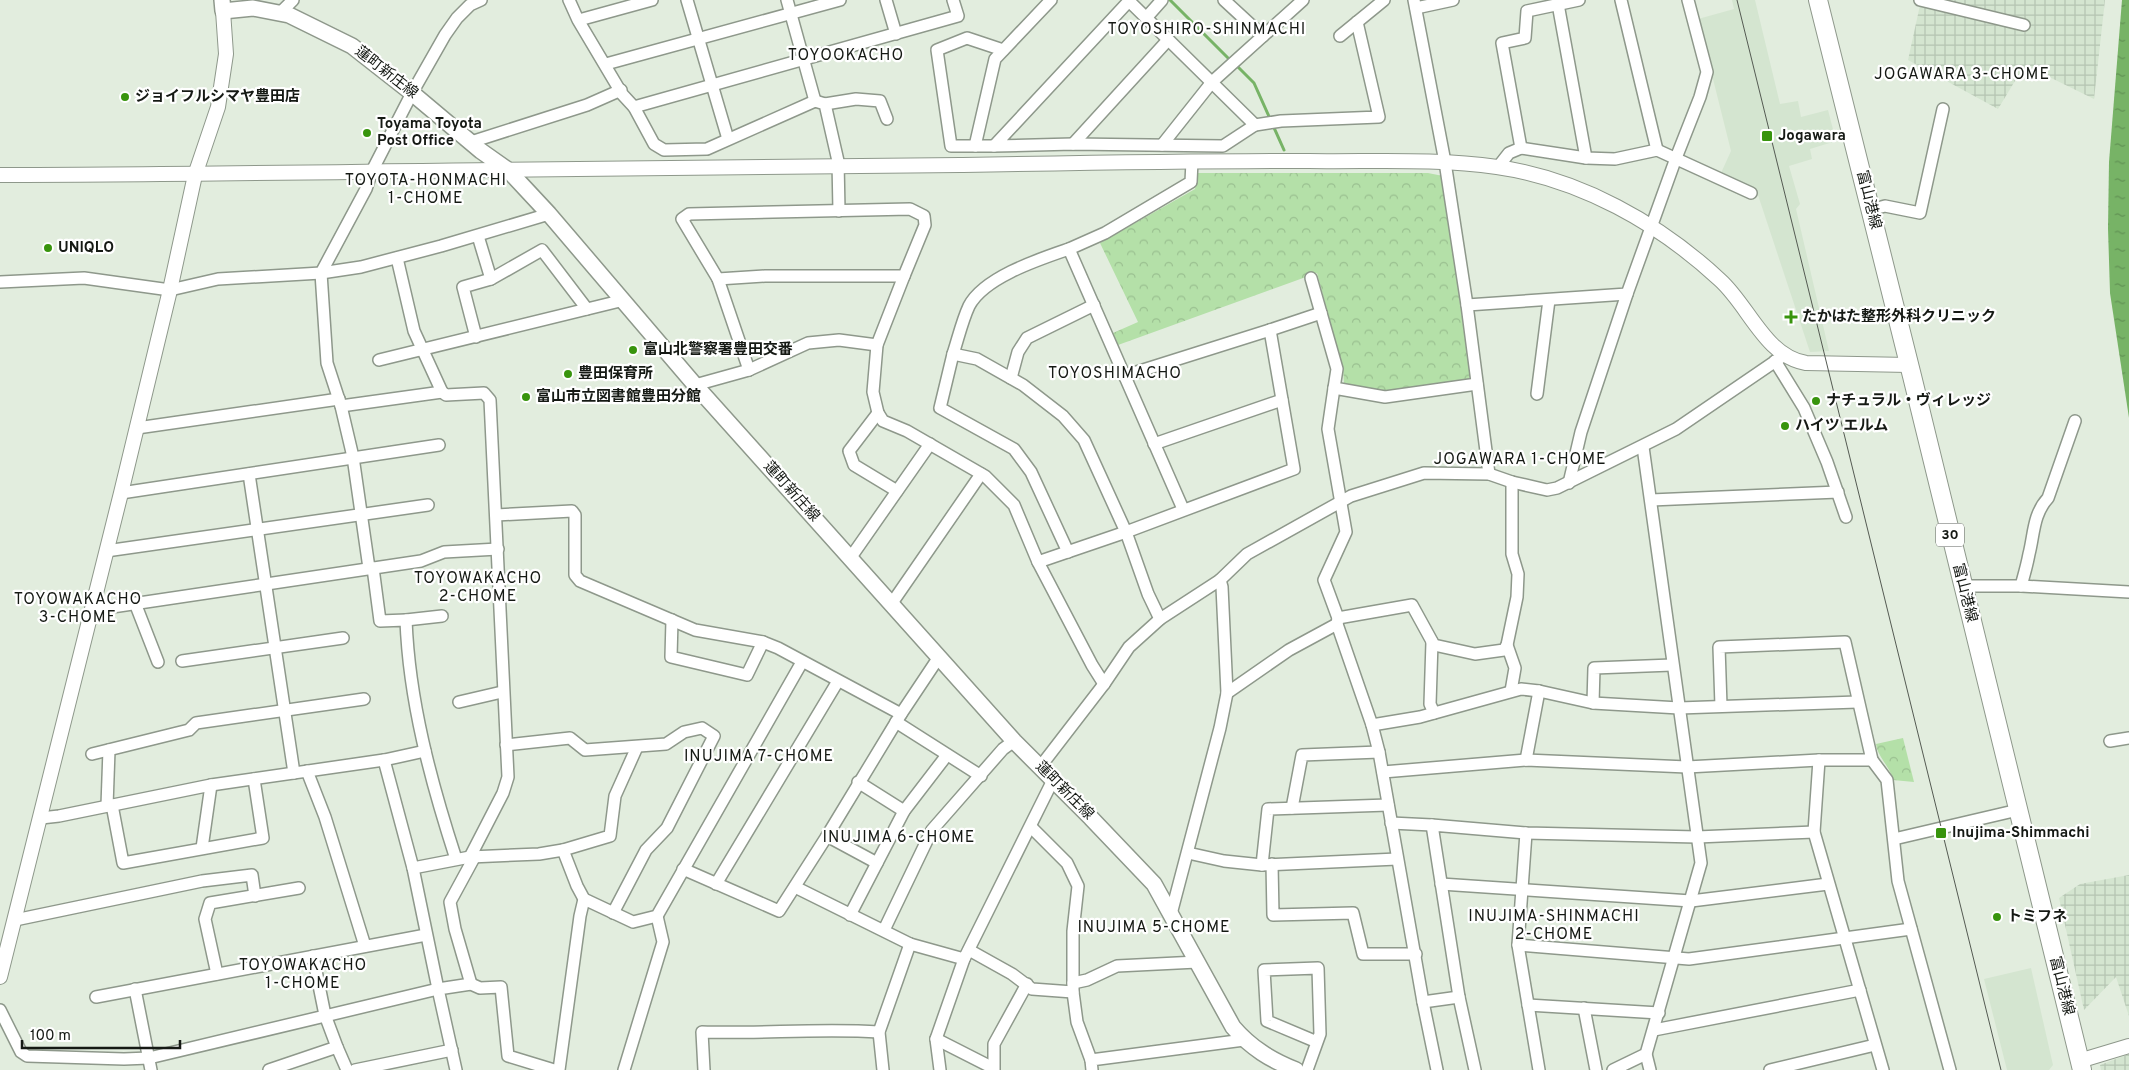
<svg xmlns="http://www.w3.org/2000/svg" width="2129" height="1070" viewBox="0 0 2129 1070" font-family="Overpass,'Noto Sans JP',sans-serif">
<style>
.built{fill:#d4e5d0}
.industrial{fill:url(#industrial-grid)}
.park{fill:url(#park-crowns)}
.water{fill:url(#water-ripples)}
.lines{fill:none;stroke-linecap:round;stroke-linejoin:round}
.stream{stroke:#77b366;stroke-width:3}
.minor-casing{stroke:#8e988b;stroke-width:14}
.tertiary-casing{stroke:#8e988b;stroke-width:16}
.secondary-casing{stroke:#8e988b;stroke-width:18}
.primary-casing{stroke:#8e988b;stroke-width:20}
.minor{stroke:#fff;stroke-width:11}
.tertiary{stroke:#fff;stroke-width:14}
.secondary{stroke:#fff;stroke-width:15}
.primary{stroke:#fff;stroke-width:18}
.tram{stroke:#545a52;stroke-width:1}
.poi-dot{fill:#38940d;stroke:#fff;stroke-width:2}
.labels{text-anchor:middle;dominant-baseline:central;stroke-width:4.5;stroke-linejoin:round;paint-order:stroke}
.shield{fill:#fff;stroke:#5b5e5a;stroke-width:1}
.shield-label{font-size:14px;font-weight:bold;fill:#151914}
.street-label{font-size:15px;fill:#151914;stroke:#fff}
.poi-label{font-size:15px;font-weight:bold;fill:#151914;stroke:#fff;text-anchor:start}
.neighbourhood-label{font-size:16px;letter-spacing:1px;fill:#151914;stroke:#fff}
</style>
<defs>
<pattern id="industrial-grid" width="8" height="8" patternUnits="userSpaceOnUse" patternTransform="scale(1.25)"><rect width="8" height="8" fill="#d4e5d0"/><path d="M0 4h8M4 0v8" fill="none" stroke="#b5c4b2"/></pattern>
<pattern id="park-crowns" width="20" height="18" patternUnits="userSpaceOnUse" patternTransform="scale(1.25)"><rect width="20" height="18" fill="#b4e0a8"/><path d="M2 6a3 3 0 1 1 6 0M12 15a3 3 0 1 1 6 0" fill="none" stroke="#9ac090"/></pattern>
<pattern id="water-ripples" width="26" height="14" patternUnits="userSpaceOnUse" patternTransform="scale(1.25)"><rect width="26" height="14" fill="#77b366"/><path d="M2 4q2-2 4 0t4 0M15 11q2-2 4 0t4 0" fill="none" stroke="#609153"/></pattern>
</defs>
<rect width="100%" height="100%" fill="#e2edde"/>
<!-- built -->
<g class="built">
<path d="M1732,0H1755L1780,104L1798,101L1801,117L1828,110L1836,141L1810,149L1812,159L1789,166L1800,204L1796,209L1829,351L1810,352L1757,192L1721,173L1731,151L1698,19L1734,9Z"/>
<path d="M2031,968L2053,1065L2049,1070H2007L1984,979Z"/>
</g>
<!-- industrial -->
<g class="industrial">
<path d="M1944,0H2105L2094,99L2037,71H2021L1998,109L1908,60L1920,5L2025,31L2027,20Z"/>
<path d="M2129,875V1016L2116,977L2084,1010L2059,898L2080,884Z"/>
<path d="M2129,1054V1070H2101L2100,1065Z"/>
</g>
<!-- park -->
<g class="park">
<path d="M1197,173H1428L1443,176L1470,377L1467,380L1388,392L1344,384L1343,369L1317,273L1118,345L1113,333L1138,322L1100,243L1195,189Z"/>
<path d="M1903,738L1914,782L1893,780C1890,766 1878,758 1876,744Z"/>
</g>
<!-- water -->
<path class="water" d="M2122,0H2129V418L2110,293L2108,229L2109,162Z"/>
<g class="lines">
<!-- stream -->
<g class="stream">
<path d="M1170,0L1231,61"/>
<path d="M1236,65L1254,83L1284,150"/>
</g>
<!-- minor casing -->
<g class="minor-casing">
<g id="minor">
<path d="M569,0L578,20L622,94L634,107L654,144L664,150L707,149L815,101L825,104L838,161L839,211"/>
<path d="M687,0L728,139"/>
<path d="M787,0L815,101"/>
<path d="M886,0L896,34"/>
<path d="M1128,0L1255,125L1223,146L1073,144L994,146L1129,1"/>
<path d="M1224,0L1263,36"/>
<path d="M1414,0L1445,162L1467,305L1489,474"/>
<path d="M1621,0L1657,150"/>
<path d="M1920,0L2024,25"/>
<path d="M1558,4L1586,158"/>
<path d="M1416,8L1453,0"/>
<path d="M280,13L293,0"/>
<path d="M1146,18L1162,0"/>
<path d="M579,20L652,0"/>
<path d="M1340,36L1384,0"/>
<path d="M606,64L840,0"/>
<path d="M825,104L856,99L880,101L887,119"/>
<path d="M634,107L958,16L953,0"/>
<path d="M1255,125L1281,121L1379,117L1357,22"/>
<path d="M471,142L587,105L621,90"/>
<path d="M1073,144L1168,40"/>
<path d="M1162,145L1212,82L1303,0"/>
<path d="M975,146L995,59L1051,0"/>
<path d="M994,146H951L937,50L967,38L1003,50"/>
<path d="M1521,148L1502,43L1525,38L1527,11L1579,0"/>
<path d="M1498,167L1509,153L1521,148L1586,158L1615,159L1657,150L1751,193"/>
<path d="M910,209L924,216L925,225L904,276H765L718,279L682,219L689,214Z"/>
<path d="M1870,210L1885,206L1920,213L1943,109"/>
<path d="M478,236L491,279"/>
<path d="M1069,249L1105,233L1191,182L1192,161"/>
<path d="M397,258L414,331L442,392L446,395L484,393L490,400L508,777L503,793L470,857"/>
<path d="M904,276L877,345L873,392L878,413L883,421L907,431L985,476L1014,505L1038,562L1092,665L1104,684"/>
<path d="M1311,278L1337,369L1334,388"/>
<path d="M718,279L749,370"/>
<path d="M0,282L84,278L170,290L218,279L321,273L361,267L441,246L549,214"/>
<path d="M1467,305L1627,294L1676,158L1700,97L1707,72L1688,0"/>
<path d="M1270,330L1321,313"/>
<path d="M476,337L463,287L491,279L542,250L587,309"/>
<path d="M953,354L940,408L1014,449L1031,472L1068,552"/>
<path d="M379,360L624,300"/>
<path d="M1775,361L1804,408L1827,462L1846,517"/>
<path d="M1011,378L1018,352L1027,338L1094,305"/>
<path d="M695,385L749,370L808,343L839,340L877,345"/>
<path d="M1537,394L1549,300"/>
<path d="M341,406L442,392"/>
<path d="M878,413L849,451L854,465L897,491"/>
<path d="M137,428L339,399"/>
<path d="M1154,444L1282,400"/>
<path d="M249,474L294,773"/>
<path d="M1569,483L1581,432L1627,294"/>
<path d="M121,493L439,445"/>
<path d="M1651,500L1838,492"/>
<path d="M496,515L572,511L575,515V575L580,581L695,630L763,642L778,648L901,714L827,836L779,911L683,869"/>
<path d="M106,551L428,505"/>
<path d="M851,557L930,444"/>
<path d="M1038,562L1126,532L1294,469L1270,330L1124,376"/>
<path d="M369,568L353,457L341,406L327,363L321,273L366,189L372,171L412,93L445,35L457,18L470,5L481,0"/>
<path d="M373,568L380,621L406,620C409,701 431,782 456,859"/>
<path d="M1963,586H2021L2129,592"/>
<path d="M2021,586C2024,575 2027,565 2029,554C2034,535 2033,514 2048,498L2075,421"/>
<path d="M135,603L158,662"/>
<path d="M892,603L981,474"/>
<path d="M92,610L421,561L444,552L498,549"/>
<path d="M1338,618L1412,605L1434,645L1475,654L1504,650L1507,645L1517,597L1518,574L1512,554V482"/>
<path d="M1160,619L1148,594L1126,532L1084,440L1063,416L1023,385L977,359L953,354C958,339 962,321 969,306C984,277 1040,259 1069,249L1183,509"/>
<path d="M406,620L442,616"/>
<path d="M672,620L671,657L747,675L763,642"/>
<path d="M1432,642L1430,704L1434,713"/>
<path d="M1507,645L1515,668L1511,691"/>
<path d="M182,661L343,638"/>
<path d="M1227,693L1289,650L1337,624"/>
<path d="M459,702L502,692"/>
<path d="M1593,703L1594,668L1672,665"/>
<path d="M901,714L939,657"/>
<path d="M896,722L981,776"/>
<path d="M1372,725L1420,717L1521,689L1539,691"/>
<path d="M2110,741L2129,738"/>
<path d="M506,745L570,738L585,750L666,744L684,732L702,728L714,736L667,828L646,850L613,913"/>
<path d="M92,754L189,730L196,723L364,699"/>
<path d="M384,760L413,868"/>
<path d="M1526,760L1539,691L1593,703L1679,708L1857,702"/>
<path d="M1819,760L1814,832L1883,1070"/>
<path d="M1872,760L1887,780L1898,881L1950,1070"/>
<path d="M1040,767L1104,684L1129,647L1160,619L1220,580L1247,554L1351,496L1424,473L1489,474L1512,482L1547,490L1557,488L1676,429L1783,356"/>
<path d="M307,771L325,817L365,946"/>
<path d="M1383,772L1526,760L1687,767L1819,760H1872L1845,642L1719,647L1721,706"/>
<path d="M858,782L904,811"/>
<path d="M112,805L123,863L263,838L254,779"/>
<path d="M107,806L109,750"/>
<path d="M1292,808L1302,755L1379,752"/>
<path d="M41,818L59,816L211,785L384,760L425,751"/>
<path d="M1391,823L1432,825"/>
<path d="M1031,827L1067,863L1078,886L1073,931V992L1077,1022L1091,1060"/>
<path d="M1526,833L1518,945L1539,1070"/>
<path d="M827,836L877,863"/>
<path d="M1894,839L2018,810"/>
<path d="M202,848L211,785"/>
<path d="M563,850L610,836L615,796L637,747"/>
<path d="M1188,853L1224,861L1262,865L1397,859"/>
<path d="M1272,864L1273,915L1353,913L1363,954H1416"/>
<path d="M1262,865L1268,809L1388,805"/>
<path d="M716,884L838,681"/>
<path d="M1441,884L1691,901L1828,884"/>
<path d="M795,887L910,944"/>
<path d="M1171,914L1220,728L1227,693L1222,587L1220,580"/>
<path d="M850,915L904,811L947,755"/>
<path d="M15,920L202,881L252,875L255,896"/>
<path d="M884,930L932,830L1003,749L1014,741"/>
<path d="M1518,945L1689,959L1911,929"/>
<path d="M969,950L1012,974L1032,989L1073,992"/>
<path d="M217,974L205,919L210,903L299,888"/>
<path d="M1073,983L1087,980L1117,966L1197,962"/>
<path d="M471,984L455,929L450,902L475,856"/>
<path d="M135,989L151,1070"/>
<path d="M96,997L426,935"/>
<path d="M1423,1002L1459,997"/>
<path d="M1528,1005L1659,1013"/>
<path d="M1584,1008L1596,1070"/>
<path d="M0,1010L21,1052L27,1056L124,1059L149,1058L438,989L413,868L470,857L539,854L563,850L577,886L584,899L633,922L657,916L802,662"/>
<path d="M1654,1030L1860,990"/>
<path d="M936,1039L993,1068"/>
<path d="M337,1047L347,1070"/>
<path d="M1646,1054L1650,1070"/>
<path d="M269,1070L337,1047L325,1015L313,956"/>
<path d="M355,1070L452,1050"/>
<path d="M456,1070L438,989L471,984L480,988L501,987L508,1056L554,1070"/>
<path d="M559,1070L580,916L584,899"/>
<path d="M624,1070L663,942L657,916"/>
<path d="M704,1070L702,1032C761,1034 820,1028 879,1032"/>
<path d="M883,1070L879,1032L910,944L964,959L1053,780"/>
<path d="M940,1070L936,1039L964,959"/>
<path d="M994,1070V1044L1027,984"/>
<path d="M1092,1070L1091,1060L1244,1040"/>
<path d="M1307,1070L1320,1034L1318,968L1264,970L1267,1021L1317,1042"/>
<path d="M1437,1070L1423,1002L1379,752L1372,725L1337,624L1338,618L1324,580L1346,532L1328,429L1334,388L1385,397L1477,384"/>
<path d="M1475,1070L1459,997L1432,825L1526,833L1697,837L1814,832"/>
<path d="M1613,1070L1646,1054L1701,863L1643,447"/>
<path d="M1770,1070L1875,1045"/>
</g>
</g>
<!-- tertiary casing -->
<g class="tertiary-casing">
<g id="tertiary">
<path d="M0,175C163,175 326,172 490,170C647,168 804,167 960,165C1077,163 1193,161 1309,161C1371,162 1435,158 1497,167C1580,179 1659,223 1720,280C1749,306 1765,356 1806,363L1909,365"/>
<path d="M0,977L121,493L170,290L195,175L218,107L226,54L223,11"/>
<path d="M2079,1061L2129,1046"/>
</g>
</g>
<!-- secondary casing -->
<g class="secondary-casing">
<path id="secondary" d="M222,0L223,11L253,8L289,15L352,46L412,93L481,151L508,170L549,214L695,385L1014,741L1091,818L1154,884L1233,1027C1251,1048 1271,1060 1296,1070"/>
</g>
<!-- primary casing -->
<g class="primary-casing">
<path id="primary" d="M1818,0L1912,376L2082,1070"/>
</g>
<!-- minor -->
<use href="#minor" class="minor"/>
<!-- tertiary -->
<use href="#tertiary" class="tertiary"/>
<!-- secondary -->
<use href="#secondary" class="secondary"/>
<!-- primary -->
<use href="#primary" class="primary"/>
<!-- tram -->
<path class="tram" d="M1737,0L2001,1070"/>
</g>
<!-- markers -->
<g class="poi-dot">
<circle cx="125" cy="97" r="5"/>
<circle cx="367" cy="133" r="5"/>
<rect x="1761" y="130" width="12" height="12" rx="2.5"/>
<circle cx="48" cy="248" r="5"/>
<path d="M1788.5 309.5h5v5h5v5h-5v5h-5v-5h-5v-5h5z"/>
<circle cx="633" cy="350" r="5"/>
<circle cx="568" cy="374" r="5"/>
<circle cx="526" cy="397" r="5"/>
<circle cx="1816" cy="401" r="5"/>
<circle cx="1785" cy="426" r="5"/>
<rect x="1935" y="827" width="12" height="12" rx="2.5"/>
<circle cx="1997" cy="917" r="5"/>
</g>
<g class="labels">
<!-- shield labels -->
<rect class="shield" x="1936" y="523.5" width="28" height="23" rx="4"/>
<g class="shield-label">
<text x="1950" y="535">30</text>
</g>
<!-- street labels -->
<g class="street-label">
<text transform="translate(386 73) rotate(38)">蓮町新庄線</text>
<text transform="translate(1868 200) rotate(76)">富山港線</text>
<text transform="translate(791 492) rotate(48)">蓮町新庄線</text>
<text transform="translate(1964 593) rotate(76)">富山港線</text>
<text transform="translate(1064 791) rotate(45)">蓮町新庄線</text>
<text transform="translate(2061 986) rotate(76)">富山港線</text>
</g>
<!-- poi labels -->
<g class="poi-label">
<text x="135" y="97">ジョイフルシマヤ豊田店</text>
<text x="377" y="124">Toyama Toyota<tspan x="377" dy="17">Post Office</tspan></text>
<text x="1778" y="136">Jogawara</text>
<text x="58" y="248">UNIQLO</text>
<text x="1802" y="317">たかはた整形外科クリニック</text>
<text x="643" y="350">富山北警察署豊田交番</text>
<text x="578" y="374">豊田保育所</text>
<text x="536" y="397">富山市立図書館豊田分館</text>
<text x="1826" y="401">ナチュラル・ヴィレッジ</text>
<text x="1795" y="426">ハイツ エルム</text>
<text x="1952" y="833">Inujima-Shimmachi</text>
<text x="2007" y="917">トミフネ</text>
</g>
<!-- neighbourhood labels -->
<g class="neighbourhood-label">
<text x="1207" y="30">TOYOSHIRO-SHINMACHI</text>
<text x="846" y="56">TOYOOKACHO</text>
<text x="1962" y="75">JOGAWARA 3-CHOME</text>
<text x="426" y="181">TOYOTA-HONMACHI<tspan x="426" dy="18">1-CHOME</tspan></text>
<text x="1115" y="374">TOYOSHIMACHO</text>
<text x="1520" y="460">JOGAWARA 1-CHOME</text>
<text x="478" y="579">TOYOWAKACHO<tspan x="478" dy="18">2-CHOME</tspan></text>
<text x="78" y="600">TOYOWAKACHO<tspan x="78" dy="18">3-CHOME</tspan></text>
<text x="759" y="757">INUJIMA 7-CHOME</text>
<text x="899" y="838">INUJIMA 6-CHOME</text>
<text x="1554" y="917">INUJIMA-SHINMACHI<tspan x="1554" dy="18">2-CHOME</tspan></text>
<text x="1154" y="928">INUJIMA 5-CHOME</text>
<text x="303" y="966">TOYOWAKACHO<tspan x="303" dy="18">1-CHOME</tspan></text>
</g>
</g>
<!-- scale -->
<path d="M22 1040v8h158v-8" fill="none" stroke="#151914" stroke-width="2.5"/>
<text x="30" y="1040" font-size="15" fill="#151914" stroke="#ffffff" stroke-width="4" paint-order="stroke">100 m</text>
</svg>
